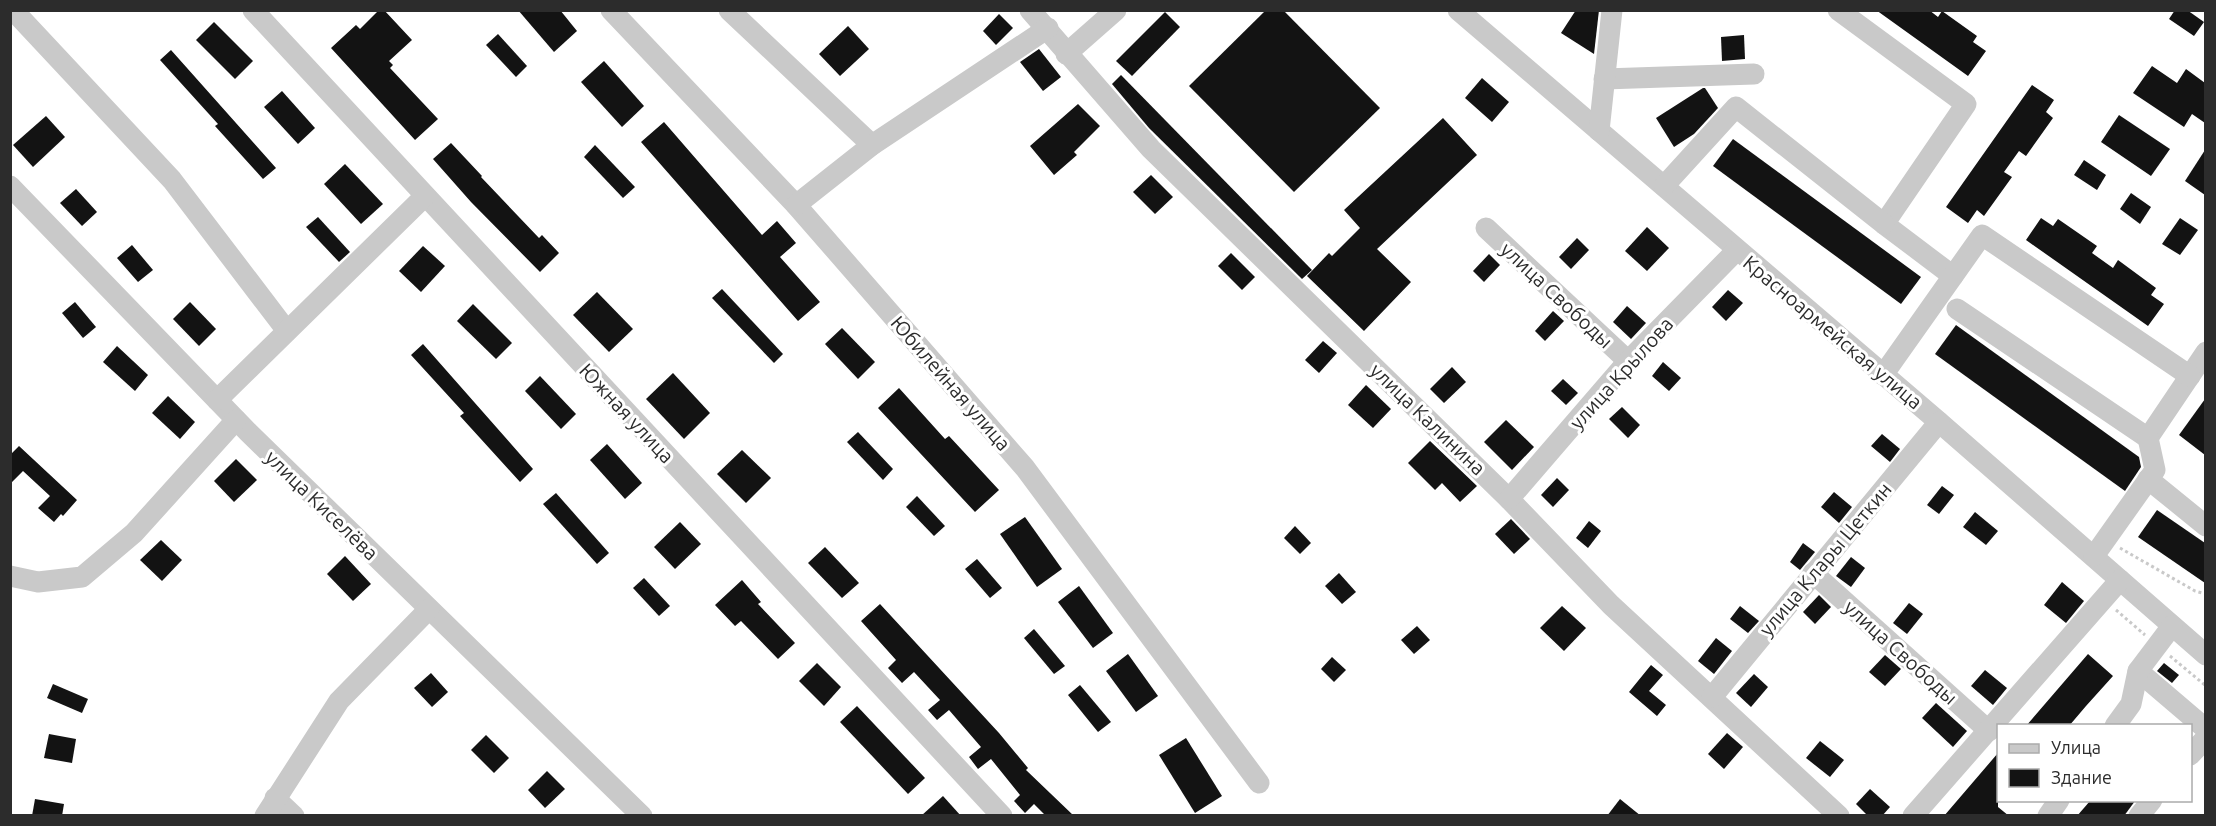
<svg xmlns="http://www.w3.org/2000/svg" width="2216" height="826" viewBox="0 0 2216 826" font-family="Ubuntu,sans-serif">
<style>
.building{fill:#131313}
.lines{fill:none;stroke-linecap:round;stroke-linejoin:round}
.path{stroke:#c9c9c9;stroke-width:3;stroke-dasharray:3 3;stroke-linecap:butt}
.minor{stroke:#c9c9c9;stroke-width:21}
.labels{text-anchor:middle;dominant-baseline:central;stroke-width:6;stroke-linejoin:round;paint-order:stroke}
.street-label{font-size:20px;fill:#2c2c2c;stroke:#fff}
</style>
<rect width="100%" height="100%" fill="#fff"/>
<!-- building -->
<g class="building">
<path d="M379,10H384L412,40L389,61L393,65L390,68L438,119L415,140L331,48L356,25L360,29Z"/>
<path d="M518,10H560L577,31L554,52Z"/>
<path d="M1266,10H1283L1380,108L1294,192L1189,86Z"/>
<path d="M1576,10H1599L1594,54L1561,33Z"/>
<path d="M1876,10H1929L1938,17L1942,11L1977,36L1973,42L1986,51L1968,76Z"/>
<path d="M2175,10H2187L2204,22L2194,36L2169,19Z"/>
<path d="M1165,12L1180,27L1132,76L1116,61Z"/>
<path d="M999,14L1013,28L996,45L983,31Z"/>
<path d="M214,22L253,61L235,79L196,40Z"/>
<path d="M848,26L869,49L840,76L819,54Z"/>
<path d="M498,34L527,66L516,77L486,45Z"/>
<path d="M1744,35L1745,59L1722,61L1721,37Z"/>
<path d="M1039,49L1061,77L1043,91L1020,62Z"/>
<path d="M171,50L276,168L263,179L215,126L218,124L160,60Z"/>
<path d="M604,61L644,106L622,127L581,82Z"/>
<path d="M2152,66L2177,83L2186,69L2205,83V123L2192,114L2184,127L2133,93Z"/>
<path d="M1121,75L1312,270L1302,279L1149,128L1112,84Z"/>
<path d="M1482,78L1509,102L1492,122L1465,98Z"/>
<path d="M2032,85L2054,100L2046,112L2053,118L2026,156L2019,151L2004,172L2012,177L1984,216L1977,210L1968,223L1946,207Z"/>
<path d="M1703,88H1705L1718,108L1694,134L1674,147L1656,118Z"/>
<path d="M282,91L315,128L298,144L264,107Z"/>
<path d="M1078,104L1100,126L1074,152L1077,155L1054,175L1030,146Z"/>
<path d="M2119,115L2170,149L2151,176L2101,142Z"/>
<path d="M46,116L65,137L33,167L13,145Z"/>
<path d="M1443,118L1477,155L1377,249L1411,282L1364,331L1307,276L1329,253L1332,256L1360,228L1344,210Z"/>
<path d="M664,122L762,235L777,221L796,243L780,257L820,302L798,321L641,142Z"/>
<path d="M1733,139L1921,277L1901,304L1713,166Z"/>
<path d="M451,143L482,176L481,177L539,238L542,235L559,253L540,272L471,202L433,159Z"/>
<path d="M595,145L635,187L623,198L584,157Z"/>
<path d="M2205,150V195L2185,181Z"/>
<path d="M2084,160L2106,175L2097,190L2074,175Z"/>
<path d="M345,164L383,204L361,224L324,184Z"/>
<path d="M1151,175L1173,197L1155,214L1133,192Z"/>
<path d="M76,189L97,212L82,226L60,203Z"/>
<path d="M2131,193L2151,207L2140,224L2120,209Z"/>
<path d="M318,217L350,252L339,262L306,227Z"/>
<path d="M2041,218L2053,226L2058,219L2097,246L2092,253L2113,268L2118,260L2156,288L2151,295L2164,304L2148,326L2026,240Z"/>
<path d="M2180,218L2198,230L2180,255L2162,244Z"/>
<path d="M1647,227L1669,248L1647,271L1625,251Z"/>
<path d="M1577,238L1589,250L1571,269L1559,257Z"/>
<path d="M132,245L153,270L138,282L117,258Z"/>
<path d="M423,246L445,266L421,292L399,271Z"/>
<path d="M1231,253L1255,277L1242,290L1218,266Z"/>
<path d="M1489,254L1500,265L1484,282L1473,271Z"/>
<path d="M722,289L783,354L774,363L712,298Z"/>
<path d="M1728,290L1743,303L1726,321L1712,307Z"/>
<path d="M597,292L633,329L609,352L573,315Z"/>
<path d="M75,302L96,327L83,338L62,313Z"/>
<path d="M190,302L216,329L199,346L173,319Z"/>
<path d="M473,304L512,343L496,359L457,321Z"/>
<path d="M1627,306L1646,323L1631,339L1613,322Z"/>
<path d="M1553,311L1564,321L1545,341L1535,331Z"/>
<path d="M1956,325L2139,457L2141,467L2125,491L1935,354Z"/>
<path d="M842,328L875,362L858,379L825,344Z"/>
<path d="M1323,341L1337,353L1319,373L1305,360Z"/>
<path d="M423,344L533,469L520,482L460,416L464,413L411,355Z"/>
<path d="M117,346L148,375L135,391L103,362Z"/>
<path d="M1663,362L1681,378L1669,391L1652,376Z"/>
<path d="M1452,367L1466,382L1444,403L1430,389Z"/>
<path d="M673,373L710,413L684,439L646,399Z"/>
<path d="M540,376L576,414L561,429L525,391Z"/>
<path d="M1563,379L1578,393L1566,405L1551,391Z"/>
<path d="M1366,385L1391,409L1373,428L1348,405Z"/>
<path d="M899,388L945,439L949,436L999,490L975,512L878,408Z"/>
<path d="M168,396L195,422L180,439L152,413Z"/>
<path d="M2205,399V455L2179,435Z"/>
<path d="M1622,407L1640,425L1628,438L1609,419Z"/>
<path d="M1506,420L1534,447L1512,470L1484,442Z"/>
<path d="M858,432L893,469L883,480L847,442Z"/>
<path d="M1882,434L1900,449L1890,462L1871,446Z"/>
<path d="M1430,441L1477,486L1460,502L1442,483L1435,490L1408,463Z"/>
<path d="M607,444L642,483L625,499L590,460Z"/>
<path d="M19,446L77,500L63,516L61,514L54,522L38,508L50,496L23,471L10,484V455Z"/>
<path d="M742,450L771,478L746,503L717,474Z"/>
<path d="M236,459L257,480L234,502L214,481Z"/>
<path d="M1557,478L1569,490L1553,507L1541,495Z"/>
<path d="M1942,486L1954,495L1939,514L1927,505Z"/>
<path d="M1834,492L1852,507L1839,523L1821,507Z"/>
<path d="M556,493L609,553L597,564L543,504Z"/>
<path d="M917,496L945,526L934,536L906,507Z"/>
<path d="M2157,510L2205,543V583L2138,537Z"/>
<path d="M1975,512L1998,531L1986,545L1963,527Z"/>
<path d="M1025,517L1062,569L1037,587L1000,534Z"/>
<path d="M1511,519L1530,539L1514,554L1495,534Z"/>
<path d="M1589,521L1601,531L1588,548L1576,538Z"/>
<path d="M680,522L701,544L675,569L654,547Z"/>
<path d="M1295,526L1311,543L1300,554L1284,538Z"/>
<path d="M161,540L182,560L162,581L140,560Z"/>
<path d="M1803,543L1815,552L1800,570L1790,562Z"/>
<path d="M825,547L859,583L842,598L808,563Z"/>
<path d="M345,556L371,584L353,601L327,574Z"/>
<path d="M1851,557L1865,568L1851,587L1836,576Z"/>
<path d="M977,559L1002,588L990,598L965,569Z"/>
<path d="M1339,573L1356,592L1342,604L1325,586Z"/>
<path d="M644,578L670,606L659,616L633,588Z"/>
<path d="M742,580L761,602L758,604L795,643L778,659L741,621L735,626L715,605Z"/>
<path d="M2062,582L2084,601L2066,623L2044,605Z"/>
<path d="M1079,586L1113,633L1093,648L1058,602Z"/>
<path d="M1819,595L1831,607L1815,624L1803,612Z"/>
<path d="M1909,603L1923,614L1907,634L1893,623Z"/>
<path d="M880,604L999,733L1028,768L1026,770L1074,816H1046L1034,804L1025,813L1014,801L1020,795L991,759L978,769L969,757L981,747L949,710L937,720L928,710L940,700L914,672L902,683L888,668L896,660L861,621Z"/>
<path d="M1562,606L1586,628L1564,651L1540,628Z"/>
<path d="M1740,606L1759,621L1748,633L1730,619Z"/>
<path d="M1417,626L1430,640L1414,654L1401,640Z"/>
<path d="M1034,629L1065,666L1054,674L1024,638Z"/>
<path d="M1716,638L1732,651L1714,674L1698,661Z"/>
<path d="M1128,654L1158,696L1136,712L1106,671Z"/>
<path d="M2088,654L2113,676L2086,706L2069,726H2026Z"/>
<path d="M1885,655L1901,669L1885,686L1869,672Z"/>
<path d="M1332,657L1346,670L1334,682L1321,669Z"/>
<path d="M817,663L841,687L824,706L799,681Z"/>
<path d="M2164,663L2179,675L2172,683L2157,671Z"/>
<path d="M1651,665L1663,675L1649,691L1666,705L1657,716L1629,692Z"/>
<path d="M1985,670L2007,688L1993,705L1971,686Z"/>
<path d="M431,673L448,692L432,707L414,688Z"/>
<path d="M1754,674L1768,687L1751,707L1736,693Z"/>
<path d="M53,684L88,699L82,713L47,698Z"/>
<path d="M1080,685L1111,722L1098,732L1068,695Z"/>
<path d="M1936,703L1967,731L1953,747L1922,718Z"/>
<path d="M857,706L925,778L908,794L840,722Z"/>
<path d="M1727,733L1743,747L1724,769L1708,754Z"/>
<path d="M49,734L76,739L72,763L44,758Z"/>
<path d="M486,735L509,758L494,773L471,750Z"/>
<path d="M1186,738L1222,796L1195,813L1159,755Z"/>
<path d="M1820,741L1844,760L1830,777L1806,758Z"/>
<path d="M1998,753V807L2009,816H1944Z"/>
<path d="M547,771L565,789L545,808L528,790Z"/>
<path d="M1870,789L1890,807L1882,816H1868L1856,804Z"/>
<path d="M943,796L961,816H921Z"/>
<path d="M35,799L64,804L62,816H32Z"/>
<path d="M1620,799L1641,816H1607Z"/>
<path d="M2090,801H2135L2124,816H2077Z"/>
</g>
<g class="lines">
<!-- path -->
<g class="path">
<path d="M2120,548L2195,591L2206,594"/>
<path d="M2116,610L2145,635"/>
<path d="M2170,656L2206,686"/>
</g>
<!-- minor -->
<g class="minor">
<path d="M13,10L172,180L287,331"/>
<path d="M253,10L1002,816"/>
<path d="M611,10L796,205L1025,468L1259,783"/>
<path d="M729,10L872,145"/>
<path d="M1030,10L1151,149L1509,499L1611,605L1839,816"/>
<path d="M1458,10L1939,422L2206,655"/>
<path d="M1838,10L1966,104L1884,224L1953,276"/>
<path d="M1066,54L1116,10"/>
<path d="M1604,79L1754,74"/>
<path d="M1599,131L1612,10"/>
<path d="M10,186L248,432L642,816"/>
<path d="M1664,186L1736,107L1884,224"/>
<path d="M796,205L872,145L1048,28"/>
<path d="M1486,228L1628,361"/>
<path d="M1957,309L2148,438L2206,352"/>
<path d="M1883,375L1982,235L2190,376"/>
<path d="M217,400L425,196"/>
<path d="M2148,479L2206,526"/>
<path d="M1509,499L1628,361L1737,250"/>
<path d="M2094,556L2155,470L2148,438"/>
<path d="M1813,573L1989,731"/>
<path d="M10,576L38,582L82,577L134,533L236,420"/>
<path d="M2138,671L2206,729"/>
<path d="M1712,697L1939,422"/>
<path d="M2115,726L2131,704L2138,671L2172,626"/>
<path d="M2190,755L2206,738"/>
<path d="M275,798L294,816"/>
<path d="M265,816L339,701L429,609"/>
<path d="M1913,816L2120,580"/>
<path d="M2048,816L2059,800"/>
<path d="M2139,816L2152,800"/>
</g>
</g>
<g class="labels">
<!-- street labels -->
<g class="street-label">
<text transform="translate(1557 295) rotate(43)">улица Свободы</text>
<text transform="translate(1833 332) rotate(40)">Красноармейская улица</text>
<text transform="translate(1621 373) rotate(-48)">улица Крылова</text>
<text transform="translate(951 383) rotate(49)">Юбилейная улица</text>
<text transform="translate(627 413) rotate(47)">Южная улица</text>
<text transform="translate(1428 419) rotate(44)">улица Калинина</text>
<text transform="translate(322 505) rotate(44)">улица Киселёва</text>
<text transform="translate(1825 559) rotate(-50)">улица Клары Цеткин</text>
<text transform="translate(1901 652) rotate(42)">улица Свободы</text>
</g>
</g>
<!-- border -->
<rect width="2216" height="826" fill="none" stroke="#2c2c2c" stroke-width="24"/>
<!-- legend -->
<rect x="1997" y="724" width="195" height="78" fill="#ffffff" stroke="#ababab" stroke-width="1.5"/>
<rect x="2009" y="744" width="30" height="9" fill="#c9c9c9" stroke="#ababab" stroke-width="1.5"/>
<text x="2051" y="754" font-size="18" fill="#2c2c2c">Улица</text>
<rect x="2009" y="769" width="30" height="18" fill="#131313" stroke="#ababab" stroke-width="1.5"/>
<text x="2051" y="784" font-size="18" fill="#2c2c2c">Здание</text>
</svg>
